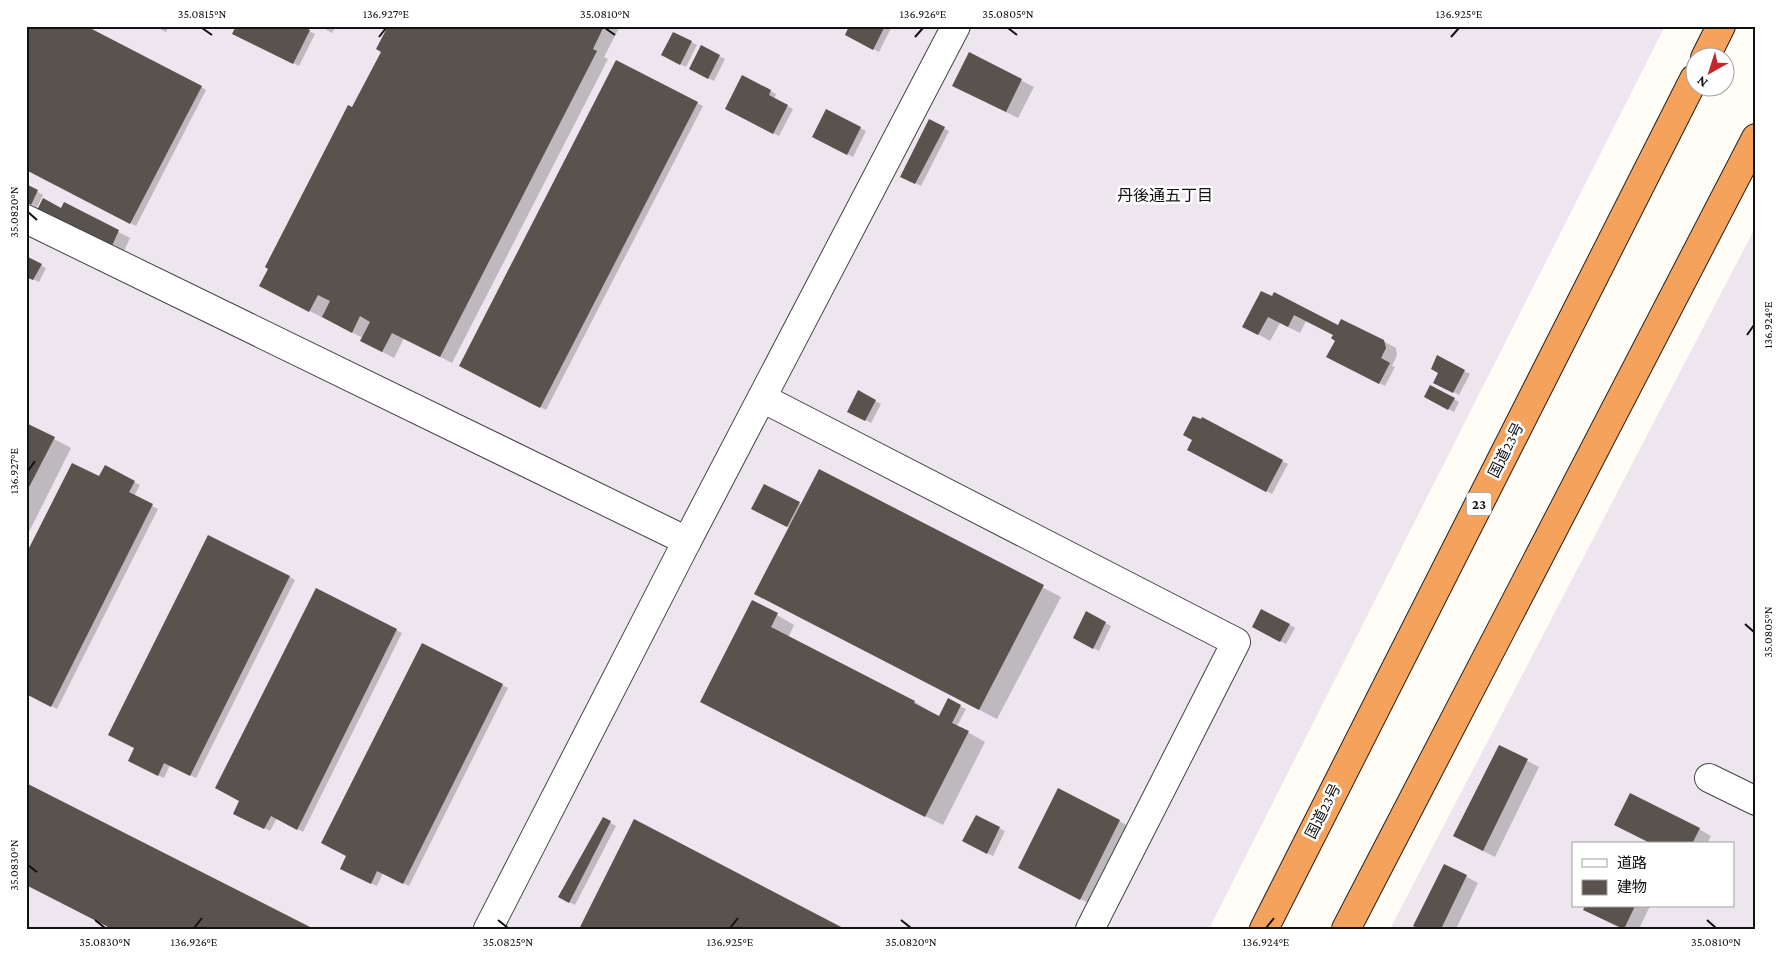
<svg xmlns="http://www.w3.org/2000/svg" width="1782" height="955" viewBox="0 0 1782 955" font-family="'Crimson Pro','Noto Sans JP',serif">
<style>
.industrial{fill:#eee6ef;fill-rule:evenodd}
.shadow{fill:#0003}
.building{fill:#5a524d}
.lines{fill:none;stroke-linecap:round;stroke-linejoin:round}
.minor-casing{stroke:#444;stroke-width:30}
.highway-casing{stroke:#222;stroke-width:30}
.minor{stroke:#fff;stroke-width:28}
.highway{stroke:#f5a25d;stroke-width:28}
.ticks{fill:none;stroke:#111;stroke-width:2}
.labels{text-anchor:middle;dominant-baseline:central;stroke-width:5;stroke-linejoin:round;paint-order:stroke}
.shield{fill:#fff;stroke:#585858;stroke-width:1}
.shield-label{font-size:14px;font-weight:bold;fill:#111}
.street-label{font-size:15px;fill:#111;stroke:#fff}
.neighbourhood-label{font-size:16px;fill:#111;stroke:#fff}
.neatline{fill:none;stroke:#111;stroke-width:2}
.ticks-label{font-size:12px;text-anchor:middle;fill:#111}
</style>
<rect width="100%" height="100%" fill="#fffdf5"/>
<!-- industrial -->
<g class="industrial">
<path d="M26,26H1665L1209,929H26Z"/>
<path d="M1756,226V929H1390ZM1573,844H1733V906H1573Z"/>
</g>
<!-- shadow -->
<g class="shadow">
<path d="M154,26H169L166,32Z"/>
<path d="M299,26L315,34L299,66L239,36Z"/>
<path d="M320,26H336L332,33Z"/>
<path d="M390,26H620L604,57L608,59L452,363L404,338L394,358L373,347L363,338L272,292L353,108L382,52Z"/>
<path d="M851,26H892L879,52L852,38Z"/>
<path d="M673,33L697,45L686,67L668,58Z"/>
<path d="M970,54L1034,87L1018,118L966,92Z"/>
<path d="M719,56L725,59L714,81L696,72Z"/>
<path d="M743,76L776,94L774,99L793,109L779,136L732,112Z"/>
<path d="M201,87L206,90L136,226L26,169Z"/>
<path d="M697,103L703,106L546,410L466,368Z"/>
<path d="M930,121L949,131L921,186L901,176Z"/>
<path d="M860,128L866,131L853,157L819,139Z"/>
<path d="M26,186L43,195L37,207L26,201Z"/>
<path d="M65,204L130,238L123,253L62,210Z"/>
<path d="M26,258L46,268L39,282L26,276Z"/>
<path d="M1262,292L1339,327L1383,341L1396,348L1397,355L1392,366L1395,367L1385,386L1339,363L1334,335L1306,321L1300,333L1280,323L1270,341L1256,333Z"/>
<path d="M1437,357L1470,374L1459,395L1435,382L1440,373Z"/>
<path d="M1431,386L1459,402L1454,412L1425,396Z"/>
<path d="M858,392L881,404L871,423L849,411Z"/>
<path d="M1203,418L1288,464L1272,494L1188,450Z"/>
<path d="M26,424L71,448L26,538Z"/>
<path d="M819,471L1061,597L997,719L773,603L790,528L753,508L765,486L802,505Z"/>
<path d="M100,478L134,482L140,485L134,496L158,509L57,709L26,693Z"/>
<path d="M290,577L295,580L196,778L170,765L164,778L135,764Z"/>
<path d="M1262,610L1295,628L1286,644L1259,630Z"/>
<path d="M1086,613L1111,626L1099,651L1074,638Z"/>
<path d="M777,615L794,625L788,638L915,702L940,718L960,706L966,709L957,726L985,742L943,825L719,712Z"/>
<path d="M396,630L402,633L303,832L277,818L270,831L240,816L241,800Z"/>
<path d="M422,645L508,688L409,886L383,873L377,886L347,872Z"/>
<path d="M1499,746L1539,767L1495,857L1466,842Z"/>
<path d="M976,817L1005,831L993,856L969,844Z"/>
<path d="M603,819L616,826L575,905L559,897Z"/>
<path d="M1119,821L1137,831L1098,908L1037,877Z"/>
<path d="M1699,829L1711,836L1707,844H1653Z"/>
<path d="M1445,865L1478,883L1456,929H1422Z"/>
<path d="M1587,906H1650L1639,929H1621L1585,910Z"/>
</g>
<!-- building -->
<g class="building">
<path d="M26,26H86L202,86L130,224L26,170Z"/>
<path d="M236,26H302L310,30L293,64L232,34Z"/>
<path d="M388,26H604L593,49L597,51L440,357L392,333L382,352L360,341L370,322L360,316L352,333L322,317L330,301L318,295L309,312L259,286L268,269L265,267L348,105L352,107L381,52L376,49Z"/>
<path d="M849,26H885L873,50L845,35Z"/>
<path d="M673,32L692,41L680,65L661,55Z"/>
<path d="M701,45L720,55L708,79L689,69Z"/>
<path d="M969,52L1022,79L1006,112L952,86Z"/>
<path d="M616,60L698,102L540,408L459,366Z"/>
<path d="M742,75L771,90L769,95L788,105L773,134L725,109Z"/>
<path d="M826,109L861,127L847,155L812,137Z"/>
<path d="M929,119L945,127L915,184L900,177Z"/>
<path d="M26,184L38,190L31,205L26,202Z"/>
<path d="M43,198L61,208L64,202L119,230L111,248L37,210Z"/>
<path d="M26,256L42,264L33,280L26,277Z"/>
<path d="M1261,291L1272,296L1274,292L1338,325L1341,319L1384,340L1386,348L1381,358L1390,363L1379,384L1326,357L1335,341L1331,338L1333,335L1294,315L1288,327L1268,317L1258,335L1242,327Z"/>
<path d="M1437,355L1465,370L1453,393L1433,383L1438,373L1431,369Z"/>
<path d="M1430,385L1455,398L1448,410L1424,397Z"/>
<path d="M858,390L876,400L865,421L847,412Z"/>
<path d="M1193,416L1201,419L1202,417L1283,460L1266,492L1187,450L1192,440L1183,435Z"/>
<path d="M26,423L55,437L26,493Z"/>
<path d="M72,463L99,476L105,465L135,481L129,492L153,504L51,707L26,694V554Z"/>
<path d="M819,469L1044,585L979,710L754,594Z"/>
<path d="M764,484L800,502L787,527L751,509Z"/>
<path d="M208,535L290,576L190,776L164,763L158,776L128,761L134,748L108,735Z"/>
<path d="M316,588L397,629L297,830L271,816L264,829L233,814L239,801L215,788Z"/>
<path d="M752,600L778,613L771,627L915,701L914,703L939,716L948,698L961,705L952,723L969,731L925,817L700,702Z"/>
<path d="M1261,609L1290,624L1280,642L1252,627Z"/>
<path d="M1086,611L1106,622L1093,649L1073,638Z"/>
<path d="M422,643L503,684L403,884L377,871L371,884L340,869L346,856L321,843Z"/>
<path d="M1499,745L1528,759L1483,851L1453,836Z"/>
<path d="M26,783L314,929H112L26,885Z"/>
<path d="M1058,788L1120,820L1080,900L1018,868Z"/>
<path d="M1630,793L1700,828L1692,844H1652L1614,825Z"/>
<path d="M976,815L1000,827L987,854L962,841Z"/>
<path d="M603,817L611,821L569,903L558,897Z"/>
<path d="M634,819L845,929H579Z"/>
<path d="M1444,864L1467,875L1441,929H1420L1413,926Z"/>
<path d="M1585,906H1635L1624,929L1583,910Z"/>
</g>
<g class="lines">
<!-- minor casing -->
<g class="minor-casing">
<g id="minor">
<path d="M26,219L687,541L956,26"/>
<path d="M762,398L1236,642L1090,929"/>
<path d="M1709,778L1756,801"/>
<path d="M488,929L687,541"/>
</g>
</g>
<!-- highway casing -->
<g class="highway-casing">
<g id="highway">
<path d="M1705,58L1721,26"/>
<path d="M1264,929L1694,79"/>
<path d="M1346,929L1756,138"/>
</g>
</g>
<!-- minor -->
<use href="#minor" class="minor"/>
<!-- highway -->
<use href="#highway" class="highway"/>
</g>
<!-- ticks -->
<path class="ticks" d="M202,28L212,35M605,28L615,35M1008,28L1017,35M379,37L386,28M915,37L923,28M1451,37L1459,28M28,212L37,220M1747,335L1754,325M28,471L35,461M1745,624L1754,632M28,865L37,872M95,920L105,928M498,920L508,928M901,920L911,928M1707,920L1716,928M194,928L202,918M730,928L738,918M1266,928L1274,918"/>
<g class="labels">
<!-- shield labels -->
<rect class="shield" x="1466.5" y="492.5" width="25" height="23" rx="4"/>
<g class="shield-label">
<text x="1479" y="504">23</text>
</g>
<!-- street labels -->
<g class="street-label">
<text transform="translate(1506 450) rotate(-63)">国道23号</text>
<text transform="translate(1323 811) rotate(-63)">国道23号</text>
</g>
<!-- neighbourhood labels -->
<g class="neighbourhood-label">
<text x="1165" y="195">丹後通五丁目</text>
</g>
</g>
<!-- border -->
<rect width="1782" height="955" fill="none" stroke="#ffffff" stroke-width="55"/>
<!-- legend -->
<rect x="1572" y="842" width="162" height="65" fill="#ffffff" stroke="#a0a0a0"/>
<rect x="1582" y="859" width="25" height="8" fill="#ffffff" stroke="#a0a0a0"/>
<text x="1617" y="868" font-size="15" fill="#111111">道路</text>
<rect x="1582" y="880" width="25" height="15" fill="#5a524d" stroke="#a0a0a0"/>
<text x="1617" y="892" font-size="15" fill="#111111">建物</text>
<!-- north arrow -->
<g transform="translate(1710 72) rotate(219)"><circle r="24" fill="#ffffff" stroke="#a0a0a0"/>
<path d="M0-4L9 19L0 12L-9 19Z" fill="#c4262e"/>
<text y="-8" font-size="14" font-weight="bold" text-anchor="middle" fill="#111111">N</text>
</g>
<rect x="28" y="28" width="1726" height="900" class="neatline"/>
<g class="ticks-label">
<text x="202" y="18">35.0815°N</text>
<text x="386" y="18">136.927°E</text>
<text x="605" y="18">35.0810°N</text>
<text x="923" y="18">136.926°E</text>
<text x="1008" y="18">35.0805°N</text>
<text x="1459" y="18">136.925°E</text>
<text transform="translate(14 212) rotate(-90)" y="4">35.0820°N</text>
<text transform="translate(1768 325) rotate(-90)" y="4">136.924°E</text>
<text transform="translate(14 471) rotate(-90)" y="4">136.927°E</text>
<text transform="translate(1768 632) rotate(-90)" y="4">35.0805°N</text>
<text transform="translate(14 865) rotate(-90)" y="4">35.0830°N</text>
<text x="105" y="946">35.0830°N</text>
<text x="194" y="946">136.926°E</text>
<text x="508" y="946">35.0825°N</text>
<text x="730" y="946">136.925°E</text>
<text x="911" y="946">35.0820°N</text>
<text x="1266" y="946">136.924°E</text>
<text x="1716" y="946">35.0810°N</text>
</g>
</svg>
